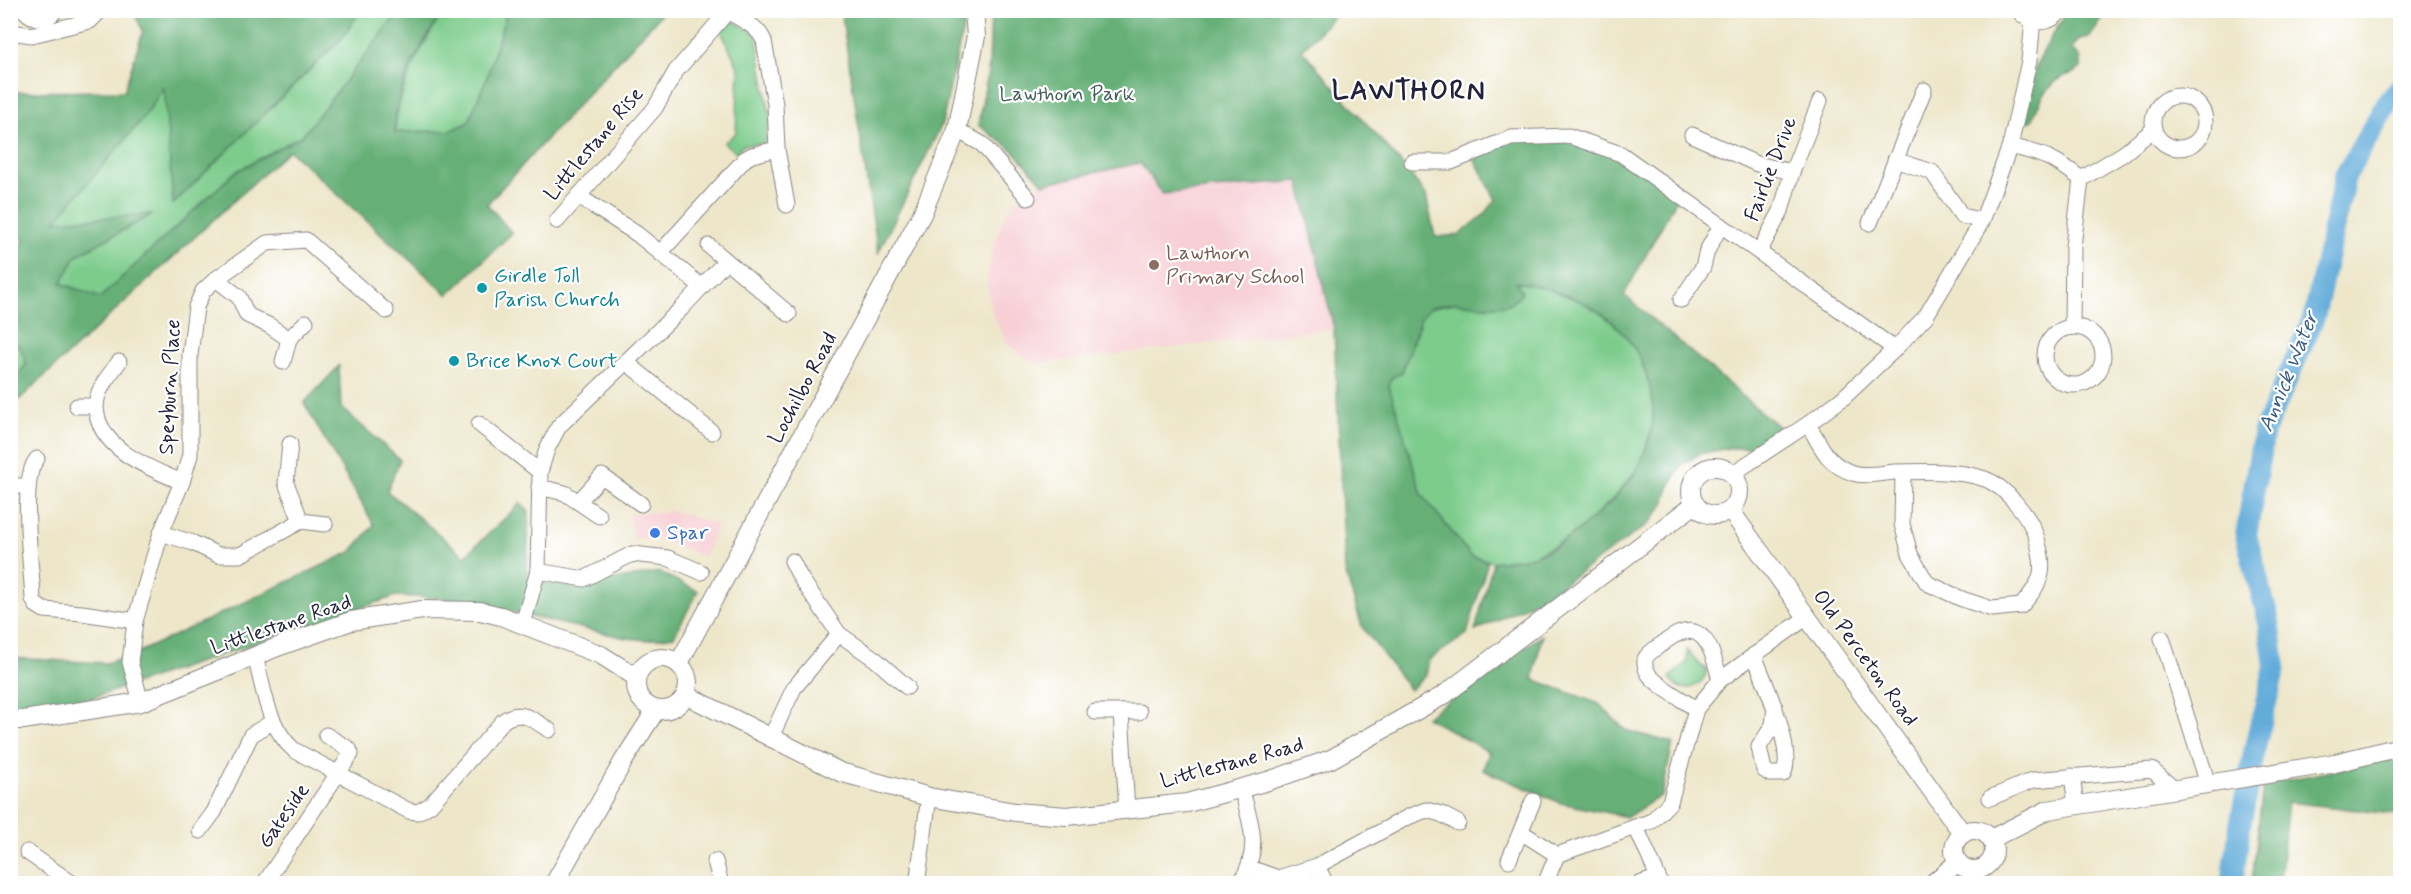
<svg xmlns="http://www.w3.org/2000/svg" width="2411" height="894" viewBox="0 0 2411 894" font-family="Mynerve,sans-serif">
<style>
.built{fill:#f7cfd5}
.green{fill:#7dcc8c;stroke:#507764;stroke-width:1.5}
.forest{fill:#66b078;stroke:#44695a;stroke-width:1.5}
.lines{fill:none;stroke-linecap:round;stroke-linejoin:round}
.river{stroke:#62acda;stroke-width:22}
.minor-casing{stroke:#888482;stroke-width:17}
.tertiary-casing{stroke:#888482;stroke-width:20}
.minor{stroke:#fff;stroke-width:15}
.tertiary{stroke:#fff;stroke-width:18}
.education-dot{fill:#8d6e63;stroke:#fff;stroke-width:2}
.culture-dot{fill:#0f9aa8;stroke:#fff;stroke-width:2}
.shop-dot{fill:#3f7fe0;stroke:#fff;stroke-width:2}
.labels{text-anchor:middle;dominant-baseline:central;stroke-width:4.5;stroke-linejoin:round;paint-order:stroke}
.park-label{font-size:21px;fill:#425e57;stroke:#fff}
.street-label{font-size:21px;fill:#22223b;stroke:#fff}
.education-label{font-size:21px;fill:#785e54;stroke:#fff;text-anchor:start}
.culture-label{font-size:21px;fill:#0d838f;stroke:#fff;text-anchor:start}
.shop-label{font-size:21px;fill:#366cbe;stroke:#fff;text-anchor:start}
.water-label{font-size:22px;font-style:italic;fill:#3f6083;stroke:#fff}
.district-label{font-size:27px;font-weight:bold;letter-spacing:1.5px;fill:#22223b;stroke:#fff}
</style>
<rect width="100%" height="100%" fill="#fff"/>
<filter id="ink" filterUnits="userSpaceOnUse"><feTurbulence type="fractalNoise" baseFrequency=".0167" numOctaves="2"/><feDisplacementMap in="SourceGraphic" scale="12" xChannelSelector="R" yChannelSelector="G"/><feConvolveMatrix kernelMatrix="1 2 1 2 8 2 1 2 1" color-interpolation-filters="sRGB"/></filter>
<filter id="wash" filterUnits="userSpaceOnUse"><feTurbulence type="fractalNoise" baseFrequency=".008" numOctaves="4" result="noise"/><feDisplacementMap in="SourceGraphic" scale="24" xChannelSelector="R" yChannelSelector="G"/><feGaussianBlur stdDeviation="1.35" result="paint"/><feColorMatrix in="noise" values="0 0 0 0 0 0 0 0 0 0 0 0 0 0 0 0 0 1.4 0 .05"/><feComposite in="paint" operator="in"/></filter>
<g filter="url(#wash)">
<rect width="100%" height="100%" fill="#ede6c9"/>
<!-- built -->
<g class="built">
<path d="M1140,163L1162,194L1299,181L1334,329L1033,364L1007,343L992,314L987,281L992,248L1007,211L1015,202L1043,184Z"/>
<path d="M674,511L718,525L704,557L665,540L633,538L629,514Z"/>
</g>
<!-- green -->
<g class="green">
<path d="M360,11H400L303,135L235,172L100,298L61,283L77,255L151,215L54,222L146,115L165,85L174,203L343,37Z"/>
<path d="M443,11H507L487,77L468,123L449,131L395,132C397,86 421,50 443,11Z"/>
<path d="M733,21L756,34L771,122L764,144L744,145L736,152L724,143L736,133L739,69L720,29L728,22Z"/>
<path d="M1515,281L1540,286L1580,301L1599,311L1623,331L1641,359L1653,396V423L1641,464L1615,497L1573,536L1531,557L1493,562L1471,556L1422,495L1388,386L1391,378L1402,372L1421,318L1429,308L1453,303L1488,306Z"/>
<path d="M19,344L27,364L11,383V352Z"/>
<path d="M1687,650L1701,666L1706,668C1709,684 1679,700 1670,677L1687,662Z"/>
</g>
<!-- forest -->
<g class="forest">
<path d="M133,11H360L343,37L173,204L164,86L146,115L55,221L153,214L77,255L61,283L100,298L235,172L303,135L400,11H443C421,47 393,88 395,132L449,131L468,123L487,77L507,11H664L487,204L512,233L448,295L289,150L11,407V383L27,364L19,344L11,351V261L24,240L11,227V92L124,91L143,31Z"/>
<path d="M841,11H933L935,22L964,23L942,124L878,253Z"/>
<path d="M991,11H1339L1302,50L1407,170L1426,195L1435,237L1459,235L1485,214L1496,200L1472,154L1511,138L1569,136L1621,154L1679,195L1624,295L1782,430L1752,448H1729L1699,454L1682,465L1669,488L1664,504L1651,522L1563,584L1530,604L1475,631L1493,562C1505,560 1518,560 1529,557C1556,551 1578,531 1598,514C1613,499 1633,481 1641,462C1655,429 1657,407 1646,373C1627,316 1572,291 1516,282L1522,293C1506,316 1477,302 1453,303C1445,304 1437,306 1429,308L1421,318L1402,372L1391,378L1389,386L1422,495L1471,556L1488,561L1467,634L1429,660L1426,675L1410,690L1362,627L1345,571L1334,329L1299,181L1162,194L1140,163L1043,184L1014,151L978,125L989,66Z"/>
<path d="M2068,11H2108L2090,37L2079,39L2072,49L2081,59V68C2071,76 2069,73 2061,78C2045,88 2037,105 2032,121L2025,122C2021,85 2048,40 2068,11Z"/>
<path d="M339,366L341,407L400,460L387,491L465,556L521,503L529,512L527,578L548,584L579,586L659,572L698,591L674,636L647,640L626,638L450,599L396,596L90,699L11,705L10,658L106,663L139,652L351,552L374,525L304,403Z"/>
<path d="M1542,635L1533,679L1599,704L1625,730L1673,743L1662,795L1627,817L1561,803L1483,770L1489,752L1426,717Z"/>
<path d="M2400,757V815L2288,802L2280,883L2252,884L2263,785Z"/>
</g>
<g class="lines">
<!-- river -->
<path class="river" d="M2232,884L2240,826L2256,742L2275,667L2269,622L2246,535L2264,431L2314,317L2345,176L2389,100L2400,88"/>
</g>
</g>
<g filter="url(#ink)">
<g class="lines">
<!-- minor casing -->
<g class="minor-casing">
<g id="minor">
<path d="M24,10C34,21 47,21 56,10"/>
<path d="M2018,10C2030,25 2050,26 2061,10"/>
<path d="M729,12C742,20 758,26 764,41L775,104L777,149L787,205"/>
<path d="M10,32L32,35L90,21L101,10"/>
<circle cx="2179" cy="122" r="26"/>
<path d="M957,130L982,144L1028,198"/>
<path d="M1692,135L1757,164L1792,172"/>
<path d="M2010,146C2043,154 2055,158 2081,179L2073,247L2072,327"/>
<path d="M1895,160L1932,172L1962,216L1982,221"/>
<path d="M1412,162H1451L1511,138L1569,136L1621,154L1895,349"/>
<path d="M2081,179L2123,154L2154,129"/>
<path d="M578,196L637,234L701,286"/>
<path d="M557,221L655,108L676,71L729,10"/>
<path d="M1870,223L1924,90"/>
<path d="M709,246L789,314"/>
<path d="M1759,252L1781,211L1792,172L1820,101"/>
<path d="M660,253L745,159L752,155L777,149"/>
<path d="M216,279L239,297L247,315L270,326L289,339"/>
<path d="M1681,300L1703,267L1707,251L1721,225"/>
<circle cx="2074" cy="356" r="29"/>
<path d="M119,362C110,374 96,390 96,407C98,449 149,468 182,482"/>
<path d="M283,362L289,339L306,322"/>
<path d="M626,362L712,432"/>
<path d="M77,406H96"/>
<path d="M479,424L540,472"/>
<path d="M1808,424C1821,446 1827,465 1853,473C1864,477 1882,473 1894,472C1921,471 1960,470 1985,479C2005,486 2030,517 2036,536C2046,570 2044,580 2021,606L1992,609L1962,599L1927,583L1910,554L1902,524L1903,472"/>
<path d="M290,444L286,483L301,521"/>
<path d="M37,459C19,477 32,571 33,599L36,605L44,610L82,613L135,621"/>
<path d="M1732,474L1808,424L1843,398L1895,349L1926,316L1982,221L2010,146L2029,61L2033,21"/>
<path d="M10,486H27"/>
<path d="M539,487L565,493L599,516"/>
<path d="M579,501L602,476L641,504"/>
<path d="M161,533L193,543L218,555H240L301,521L325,524"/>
<path d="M792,561L800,577L839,634"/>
<path d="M538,571L584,579L632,554L668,558L701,572"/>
<path d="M523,623L538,571L540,472L547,449L559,426L682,308L726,261"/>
<path d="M2162,638L2208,784"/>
<path d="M1754,655C1764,680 1796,752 1783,774H1770L1764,770L1759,747L1773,725L1775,707"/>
<path d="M255,656C264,689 267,726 294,750L409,811L418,812L430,805L503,721C521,708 534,720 549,730"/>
<path d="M141,702L130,662L135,621L161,533L182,482L190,455V355L196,307L203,291L216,279L267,243L306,240L386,311"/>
<path d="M1696,709C1685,701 1654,684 1648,673C1646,670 1644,663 1645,659C1648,652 1660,646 1666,641C1703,614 1712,649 1720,680"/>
<path d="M1095,712H1139"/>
<path d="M1121,712L1127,811"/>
<path d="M770,739L794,688L839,634L875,659L907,687"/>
<path d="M2072,776L2076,805"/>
<path d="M1990,798L2033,780L2152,770L2174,789"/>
<path d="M1636,827L1661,884"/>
<path d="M200,831L214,812L251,735L272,722"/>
<path d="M1521,832L1557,855"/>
<path d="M27,852L73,884"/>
<path d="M1509,860L1533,801"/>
<path d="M715,861L721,884"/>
<path d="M1317,866L1326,884"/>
<path d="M1250,868L1278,878L1317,866L1408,817L1426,810L1441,814L1458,823"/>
<path d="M264,884L351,754L349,749L326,735"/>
<path d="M917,884L929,797"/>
<path d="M1240,884C1262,847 1251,826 1241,787"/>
<path d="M1545,884L1557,855L1652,821L1670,802L1696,709L1720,680L1807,617"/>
<path d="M1639,884L1657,878"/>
</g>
</g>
<!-- tertiary casing -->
<g class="tertiary-casing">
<g id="tertiary">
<circle cx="1715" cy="491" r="24"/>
<path d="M1730,510L1963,834"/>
<circle cx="662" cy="684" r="26"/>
<path d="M679,663L922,214L957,130L976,36L974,10"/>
<path d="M686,695L840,772L929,797L1015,812L1067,816L1187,803L1268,781L1331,759L1444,695L1695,504"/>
<path d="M10,720H23L141,702L280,646L351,621L422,610L480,611L501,616L601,655L636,677"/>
<circle cx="1974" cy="850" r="20"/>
<path d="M1991,839L2048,810L2335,763L2400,747"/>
<path d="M554,884L624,760L656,710"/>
<path d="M1932,884L1958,862"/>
</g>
</g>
<!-- minor -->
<use href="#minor" class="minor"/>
<!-- tertiary -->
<use href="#tertiary" class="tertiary"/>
</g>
</g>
<!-- markers -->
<circle class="education-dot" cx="1154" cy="265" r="6"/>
<g class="culture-dot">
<circle cx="482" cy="288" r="6"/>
<circle cx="454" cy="361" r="6"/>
</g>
<circle class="shop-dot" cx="655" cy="533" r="6"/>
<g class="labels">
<!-- park labels -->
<g class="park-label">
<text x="1067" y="94">Lawthorn Park</text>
</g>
<!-- street labels -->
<g class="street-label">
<text transform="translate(594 144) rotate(-50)">Littlestane Rise</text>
<text transform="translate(1771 169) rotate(-69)">Fairlie Drive</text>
<text transform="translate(170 387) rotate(-87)">Speyburn Place</text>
<text transform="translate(803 388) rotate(-62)">Lochilbo Road</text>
<text transform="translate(281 625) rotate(-19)">Littlestane Road</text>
<text transform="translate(1865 658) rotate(54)">Old Perceton Road</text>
<text transform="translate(1232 763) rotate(-15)">Littlestane Road</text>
<text transform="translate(284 816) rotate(-55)">Gateside</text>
</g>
<!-- education labels -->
<g class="education-label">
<text x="1166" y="253">Lawthorn<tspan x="1166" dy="24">Primary School</tspan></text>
</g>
<!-- culture labels -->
<g class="culture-label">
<text x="494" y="276">Girdle Toll<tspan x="494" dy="24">Parish Church</tspan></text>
<text x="466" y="361">Brice Knox Court</text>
</g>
<!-- shop labels -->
<g class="shop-label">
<text x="667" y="533">Spar</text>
</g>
<!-- water labels -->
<g class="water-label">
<text transform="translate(2289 372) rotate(-68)">Annick Water</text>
</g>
<!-- district labels -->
<g class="district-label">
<text x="1409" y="91">LAWTHORN</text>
</g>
</g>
<!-- margin -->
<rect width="2411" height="894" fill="none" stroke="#fff" stroke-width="36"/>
</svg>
